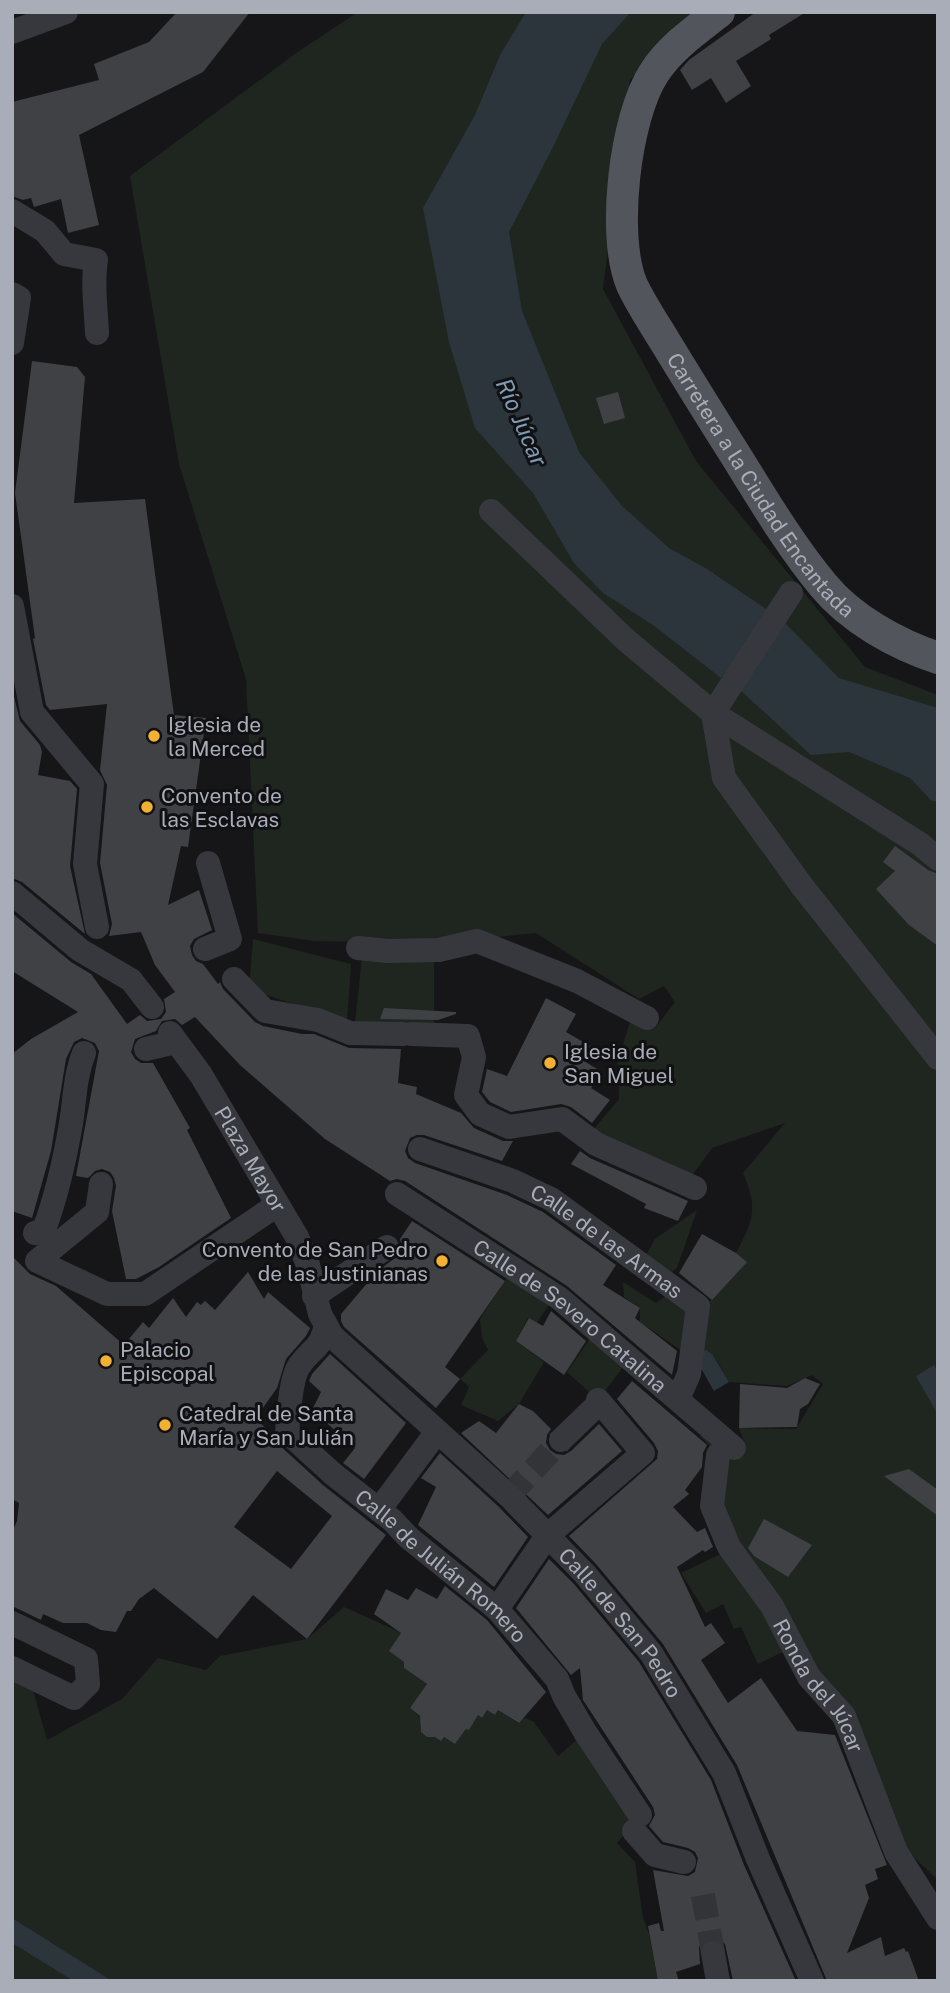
<svg xmlns="http://www.w3.org/2000/svg" width="950" height="1993" viewBox="0 0 950 1993" font-family="'Public Sans',sans-serif">
<style>
.green{fill:#1e261f}
.water{fill:#2c353c}
.building{fill:#404145;fill-rule:evenodd}
.lines{fill:none;stroke-linecap:round;stroke-linejoin:round}
.minor-tunnel{stroke:#333438;stroke-width:24;stroke-dasharray:24 12;stroke-linecap:butt}
.minor{stroke:#37383d;stroke-width:24}
.major{stroke:#53555c;stroke-width:32}
.poi-dot{fill:#f2b134;stroke:#111113;stroke-width:2.5}
.labels{text-anchor:middle;dominant-baseline:central;stroke-width:6;stroke-linejoin:round;paint-order:stroke}
.street-label{font-size:21px;fill:#a8adb8;stroke:#111113}
.poi-label{font-size:21px;fill:#a8adb8;stroke:#111113;text-anchor:start}
.water-label{font-size:23px;font-style:italic;fill:#7f9bb3;stroke:#111113}
</style>
<rect width="100%" height="100%" fill="#161618"/>
<!-- green -->
<g class="green">
<path d="M358,12H694L630,80L603,289L696,461L865,667L938,695V1880L905,1849L817,1672L719,1509L718,1455L700,1436L706,1431L746,1447L739,1428L796,1429L823,1384L812,1375L787,1386L729,1382C718,1364 716,1351 694,1349L700,1311L747,1262L736,1253C754,1219 758,1208 743,1173L785,1123L712,1148L688,1181L587,1137L619,1099L618,1061L633,1012L655,1028L675,1002L664,986L639,999L536,933L437,943L314,941L258,933L246,679L179,464L130,176L299,51Z"/>
<path d="M253,939L351,964L347,1022L249,989Z"/>
<path d="M434,955V1030L355,1023L362,958Z"/>
<path d="M697,1210L677,1268L669,1274L644,1259L655,1239Z"/>
<path d="M508,1276L550,1303L537,1323L528,1318L516,1341L544,1362L519,1404L498,1421L461,1405L469,1387L460,1379L488,1350L482,1338L480,1319Z"/>
<path d="M623,1282L656,1303L670,1293L687,1306L685,1353L640,1322V1308L624,1297Z"/>
<path d="M594,1333L627,1362L598,1400L567,1372Z"/>
<path d="M733,1548L789,1649L758,1664L741,1627L734,1629L723,1604L706,1613L681,1573Z"/>
<path d="M344,1607L404,1634L390,1651L404,1662V1668L428,1685L410,1708L423,1720L420,1728L427,1737H444L455,1744L466,1729L469,1730L478,1715L482,1718L487,1710L495,1715L498,1710L518,1723L523,1717L534,1722L558,1756L578,1739L637,1820L617,1843L635,1862L643,1918L649,1934L658,1981H12V1679L33,1690L47,1740L122,1699L158,1658L206,1670L220,1656L307,1639Z"/>
</g>
<!-- water -->
<g class="water">
<path d="M526,12H631L602,44L553,147L509,232L522,311L579,452L622,506L669,548L707,569L769,611L721,678L653,625L603,593L574,563L533,493L475,428L449,342L423,208L475,115L500,55Z"/>
<path d="M782,620L839,678L938,708V802L932,801L910,778L849,752L811,755L739,689Z"/>
<path d="M706,1350L712,1354L729,1382L714,1391L694,1356Z"/>
<path d="M934,1365L938,1372V1415L916,1376Z"/>
<path d="M12,1918L112,1981H74L12,1943Z"/>
</g>
<!-- building -->
<g class="building">
<path d="M177,12H250L203,72L79,135L99,225L68,233L61,199L34,207L31,198L23,200L12,196V102L99,80L94,64L149,42Z"/>
<path d="M756,12H806L769,35L771,39L736,61L751,86L726,103L711,78L692,90L680,70L689,60Z"/>
<path d="M32,361L77,367L85,377L74,503L145,499L174,715L206,718L188,847L181,846L168,905L199,890L212,930L194,939L190,946L192,955L196,961L203,964L218,984L220,982L223,989L255,1022L263,1026L302,1034H314L349,1048L401,1049L398,1083L417,1087L416,1094L461,1113L474,1128L503,1141H513L502,1161L424,1135H417L410,1138L405,1151L408,1158L415,1163L507,1195L543,1212L616,1265L603,1285L640,1308L635,1318L677,1351L672,1375L567,1286L405,1181L397,1179L390,1181L325,1139L240,1065L195,1017L182,1025L175,1019L162,1021L156,1031L135,1039L131,1052L135,1059L141,1063H153L190,1128L187,1130L231,1218L159,1267L136,1279H126L112,1211L116,1186L114,1178L110,1172L102,1169L95,1171L88,1178L76,1176L99,1051L95,1043L82,1038L74,1042L66,1059L51,1151L32,1218L12,1211V1054L31,1039L78,1012L12,971V913L71,962L91,974L127,1024L140,1015L147,1021L161,1019L166,1012L164,999L175,992L155,965L141,932L109,936L112,924L100,863L107,785L100,770L107,704L50,710L46,705L33,639L35,638L15,493Z"/>
<path d="M618,392L625,418L604,424L596,398Z"/>
<path d="M12,688L20,721L40,745L42,752L38,775L70,781L77,789L70,866L85,934L22,882L12,878Z"/>
<path d="M895,846L928,870L938,874V946L909,925L876,889L895,871L883,862Z"/>
<path d="M546,998L576,1014L566,1032L592,1047L584,1061L602,1072L591,1088L610,1100L592,1123L571,1107L561,1104L511,1112L490,1102L482,1092L487,1069L507,1076Z"/>
<path d="M384,1008L456,1012V1014L438,1020L380,1019Z"/>
<path d="M580,1151L590,1158L688,1201L678,1221L644,1208L646,1204L571,1164Z"/>
<path d="M412,1221L505,1281L445,1367L460,1379L436,1408L344,1327L341,1321V1314L369,1281L370,1282L378,1271L400,1254L402,1247L400,1239Z"/>
<path d="M702,1234L736,1253L747,1262L712,1300L679,1273Z"/>
<path d="M12,1256L30,1274L56,1286L124,1345L143,1322L149,1328L173,1298L186,1317L197,1302L201,1305L205,1301L215,1310L248,1272L264,1299L268,1292L310,1328L306,1336L286,1359L277,1388L255,1419L272,1433L277,1443L323,1485L386,1535L307,1639L253,1595L217,1639L154,1588L139,1599L131,1611H127L116,1632L101,1630L87,1623H63L43,1614L41,1620L12,1606V1532L17,1521L19,1503L12,1499ZM277,1471L332,1516L291,1569L234,1527Z"/>
<path d="M551,1311L586,1341L564,1375L516,1341L529,1318L543,1326Z"/>
<path d="M330,1354L406,1423L364,1479L343,1463L355,1448L312,1410L321,1392L309,1381L312,1374Z"/>
<path d="M805,1378L820,1384L808,1404L800,1409L797,1427L739,1428L740,1384L787,1388Z"/>
<path d="M632,1381L707,1445L703,1453L702,1467L685,1490L689,1494L673,1507L697,1532L705,1528L713,1547L705,1552L703,1550L677,1567L705,1627L711,1623L725,1643L701,1660L728,1703L761,1678L797,1731L835,1735L887,1865L875,1869L878,1879L865,1885L869,1898L847,1953L881,1937L885,1956L904,1948L906,1952L908,1951L919,1981H827L737,1765L663,1644L596,1564L569,1536L657,1459L658,1451L654,1443L617,1399Z"/>
<path d="M519,1404L533,1411L551,1429L547,1435L546,1443L550,1450L556,1454L564,1455L571,1451L599,1424L622,1451L548,1515L461,1433L479,1421L496,1433Z"/>
<path d="M440,1453L499,1507L528,1537L494,1587L418,1525L436,1487L421,1478Z"/>
<path d="M909,1469L938,1490V1516L884,1476Z"/>
<path d="M764,1519L812,1545L788,1577L754,1556L748,1548Z"/>
<path d="M549,1559L574,1584L639,1662L711,1780L744,1865L796,1981H733L725,1944L719,1939L711,1938L704,1941L699,1947L700,1964L676,1972L679,1981H658L648,1926L659,1923L661,1931H664L653,1870L688,1876L695,1872L698,1858L695,1852L688,1848L663,1842L649,1826L655,1815L653,1807L583,1700L580,1668L571,1675L516,1608Z"/>
<path d="M445,1586L487,1620L546,1692L519,1723L498,1710L495,1715L487,1710L482,1718L478,1715L469,1730L466,1729L455,1744L444,1737L441,1741L435,1737H427L421,1732L420,1716L410,1708L427,1684L404,1668V1662L389,1651L401,1633L374,1614L386,1589L408,1600L416,1588L437,1599Z"/>
</g>
<g class="lines">
<!-- minor-tunnel -->
<g class="minor-tunnel">
<path d="M509,1496L561,1440"/>
<path d="M703,1895L713,1953"/>
</g>
<!-- minor -->
<g class="minor">
<path d="M12,32L66,12"/>
<path d="M12,211L45,231L64,254L96,260C92,284 96,309 97,333"/>
<path d="M12,294L19,298L12,343"/>
<path d="M491,511L626,640L713,713L920,844L938,859"/>
<path d="M791,593L713,713L724,778L802,886L938,1058"/>
<path d="M12,606L32,712L92,784L85,864L97,927"/>
<path d="M12,893L80,950L131,980L152,1007"/>
<path d="M358,948L388,951L439,950L477,941L577,981L647,1018"/>
<path d="M205,949L230,939L208,863"/>
<path d="M234,979L265,1011L318,1020L350,1033L402,1034"/>
<path id="s1" d="M170,1033L201,1075L297,1237L308,1265L320,1314L332,1336L509,1496L585,1574L651,1653L724,1773L758,1859L812,1981"/>
<path d="M411,1034L468,1036L474,1057L466,1095L480,1114L509,1127L562,1119L596,1144L695,1188"/>
<path d="M146,1049L176,1042"/>
<path id="s2" d="M420,1149L513,1181L551,1199L698,1306L689,1374L678,1399"/>
<path d="M101,1184L97,1212L37,1261L107,1294H145L277,1205"/>
<path id="s3" d="M397,1194L559,1298L734,1448"/>
<path d="M35,1233L44,1230C56,1197 64,1163 70,1129C75,1103 74,1078 84,1053"/>
<path d="M314,1296L387,1247"/>
<path id="s4" d="M326,1325C320,1351 313,1346 299,1366C290,1380 289,1414 287,1432L333,1474L392,1520L409,1538L497,1609L557,1679L564,1696L585,1732L640,1815"/>
<path d="M561,1440L593,1409"/>
<path id="s5" d="M718,1455L712,1506L729,1547L772,1606L809,1677L844,1716L896,1852L938,1918"/>
<path d="M379,1510L436,1433"/>
<path d="M497,1609L547,1536L643,1453L598,1400"/>
<path d="M12,1623L86,1659L88,1684L74,1698L12,1668"/>
<path d="M634,1831L655,1855L684,1862"/>
<path d="M713,1953L718,1981"/>
</g>
<!-- major -->
<path class="major" id="s6" d="M719,12C696,30 670,48 654,73C625,117 611,236 632,285C641,304 653,322 664,340C686,376 708,412 731,448C760,494 788,543 823,585C851,619 896,644 938,658"/>
</g>
<!-- markers -->
<g class="poi-dot">
<circle cx="154" cy="736" r="7"/>
<circle cx="147" cy="807" r="7"/>
<circle cx="550" cy="1063" r="7"/>
<circle cx="442" cy="1261" r="7"/>
<circle cx="106" cy="1361" r="7"/>
<circle cx="165" cy="1425" r="7"/>
</g>
<g class="labels">
<!-- street labels -->
<g class="street-label">
<text stroke="none"><textPath href="#s6" startOffset="546">Carretera a la Ciudad Encantada</textPath></text>
<text stroke="none"><textPath href="#s1" startOffset="150">Plaza Mayor</textPath></text>
<text stroke="none"><textPath href="#s2" startOffset="210">Calle de las Armas</textPath></text>
<text stroke="none"><textPath href="#s3" startOffset="212">Calle de Severo Catalina</textPath></text>
<text stroke="none"><textPath href="#s4" startOffset="322">Calle de Julián Romero</textPath></text>
<text stroke="none"><textPath href="#s1" startOffset="754">Calle de San Pedro</textPath></text>
<text stroke="none"><textPath href="#s5" startOffset="262">Ronda del Júcar</textPath></text>
</g>
<!-- poi labels -->
<g class="poi-label">
<text x="168" y="724">Iglesia de<tspan x="168" dy="24">la Merced</tspan></text>
<text x="161" y="795">Convento de<tspan x="161" dy="24">las Esclavas</tspan></text>
<text x="564" y="1051">Iglesia de<tspan x="564" dy="24">San Miguel</tspan></text>
<text x="428" y="1249" text-anchor="end">Convento de San Pedro<tspan x="428" dy="24">de las Justinianas</tspan></text>
<text x="120" y="1349">Palacio<tspan x="120" dy="24">Episcopal</tspan></text>
<text x="179" y="1413">Catedral de Santa<tspan x="179" dy="24">María y San Julián</tspan></text>
</g>
<!-- water labels -->
<g class="water-label">
<text transform="translate(522 422) rotate(66)">Río Júcar</text>
</g>
</g>
<!-- border -->
<rect width="950" height="1993" fill="none" stroke="#a8adb8" stroke-width="28"/>
</svg>
